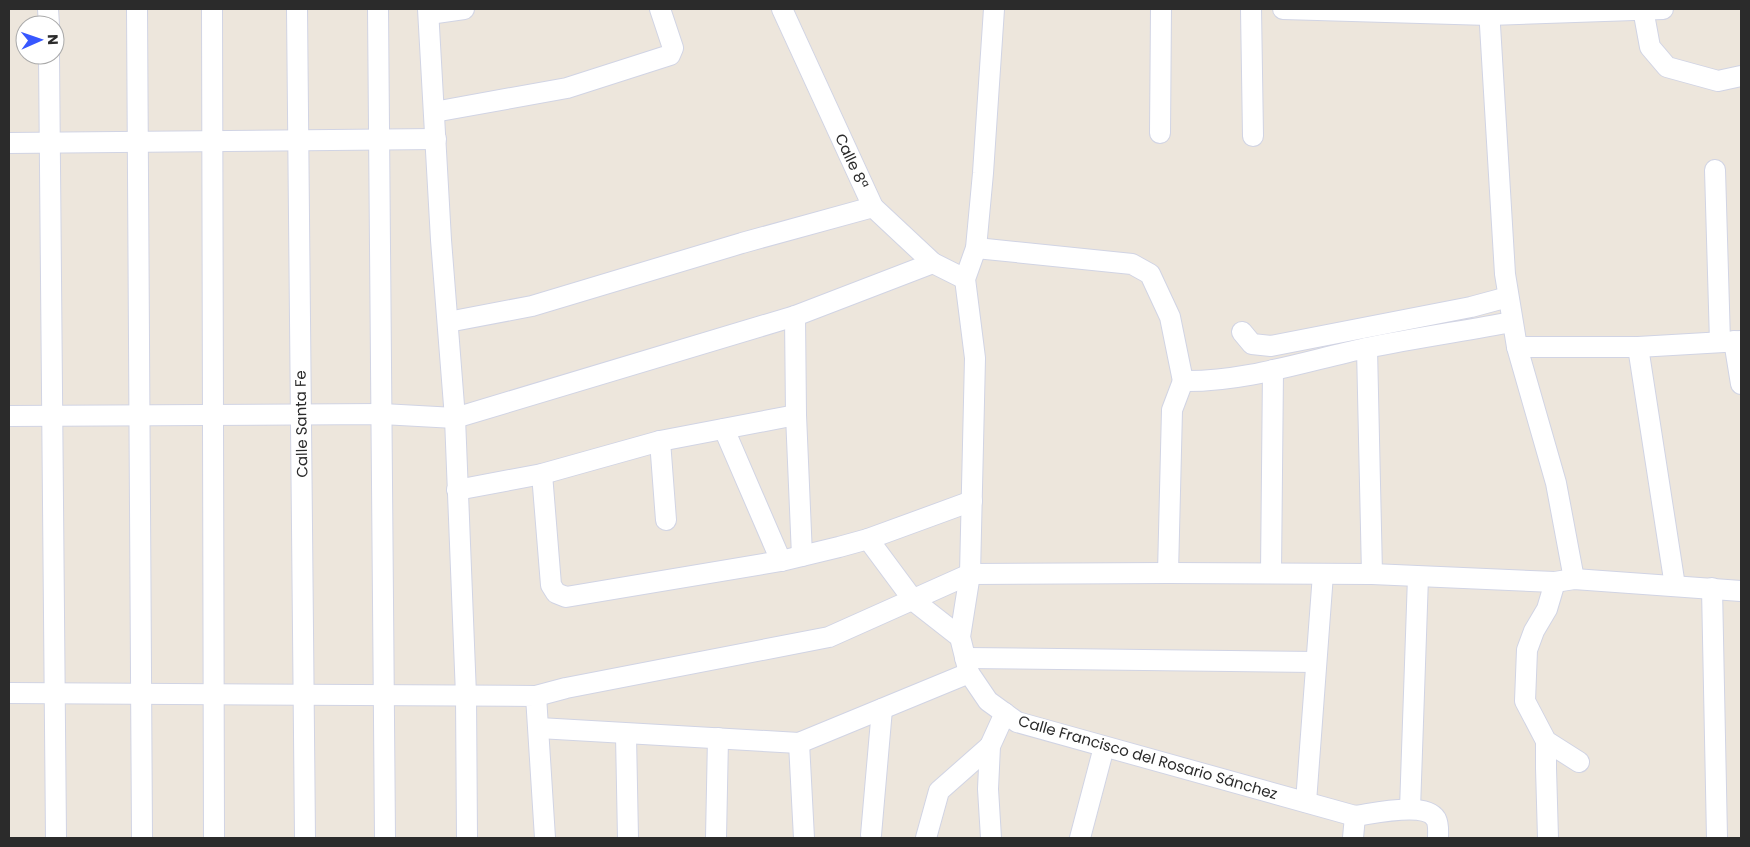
<svg xmlns="http://www.w3.org/2000/svg" width="1750" height="847" viewBox="0 0 1750 847" font-family="Poppins,sans-serif">
<style>
.lines{fill:none;stroke-linecap:round;stroke-linejoin:round}
.minor-casing{stroke:#d1d4e4;stroke-width:22}
.minor{stroke:#fff;stroke-width:20}
.labels{text-anchor:middle;dominant-baseline:central;stroke-width:4;stroke-linejoin:round;paint-order:stroke}
.street-label{font-size:15px;fill:#2b2b2b;stroke:#fff}
</style>
<rect width="100%" height="100%" fill="#ede6dc"/>
<g class="lines">
<!-- minor casing -->
<g class="minor-casing">
<g id="minor">
<path d="M48,9L49,25"/>
<path d="M137,9L142,838"/>
<path d="M212,9L214,838"/>
<path d="M297,9L305,838"/>
<path d="M378,9L385,838"/>
<path d="M428,9L441,240L455,418L466,695L467,838"/>
<path d="M782,9L873,207L933,263L965,279"/>
<path d="M994,9L983,173L976,248L965,279L975,358L970,574L960,637L969,673L988,701L1017,722L1355,816"/>
<path d="M1251,9L1253,136"/>
<path d="M1283,9L1489,15L1663,9"/>
<path d="M1489,9L1505,274L1517,347L1556,483L1574,579"/>
<path d="M1643,9L1650,47L1667,67L1718,81L1741,76"/>
<path d="M429,14L464,9"/>
<path d="M49,55L56,838"/>
<path d="M434,112L567,88L670,55L673,48L660,9"/>
<path d="M1160,133L1161,9"/>
<path d="M9,143L436,139"/>
<path d="M1715,170L1720,342"/>
<path d="M976,248L1132,264L1150,274L1170,317L1183,381C1245,382 1306,361 1366,348C1415,338 1464,331 1512,322"/>
<path d="M795,316L796,415L802,556"/>
<path d="M448,322L532,306L742,243L873,207"/>
<path d="M1242,332L1252,344L1271,346L1471,307L1508,297"/>
<path d="M1734,341L1741,384"/>
<path d="M1517,347H1638L1741,341"/>
<path d="M1638,347L1675,586"/>
<path d="M1367,348L1372,574"/>
<path d="M9,416L382,414L455,418L795,316L933,263"/>
<path d="M724,429L781,561"/>
<path d="M660,441L666,520"/>
<path d="M542,474L551,585L556,593L566,597L781,561L839,547L868,539L972,501"/>
<path d="M457,490L542,474L660,441L796,415"/>
<path d="M868,539L914,601L960,637"/>
<path d="M1168,573L1172,410L1183,381"/>
<path d="M1271,573L1273,370"/>
<path d="M1555,582L1547,609L1534,631L1527,650L1525,701L1546,741L1579,762"/>
<path d="M1712,588L1717,838"/>
<path d="M965,658L1316,662"/>
<path d="M9,693L536,696L545,838"/>
<path d="M536,696L566,688L829,637L970,574L1168,573L1372,574L1555,582L1574,579L1741,591"/>
<path d="M539,728L799,743L969,673"/>
<path d="M626,735L628,838"/>
<path d="M1546,741V768L1548,838"/>
<path d="M799,743L804,838"/>
<path d="M1306,802L1323,574"/>
<path d="M1410,809L1418,577"/>
<path d="M871,835L882,709"/>
<path d="M716,838L718,738"/>
<path d="M926,838L939,791L990,746"/>
<path d="M991,838L988,789L990,746L1005,713"/>
<path d="M1080,838L1104,747"/>
<path d="M1353,838L1355,816C1372,814 1425,801 1436,819C1439,825 1438,832 1438,838"/>
</g>
</g>
<!-- minor -->
<use href="#minor" class="minor"/>
</g>
<g class="labels">
<!-- street labels -->
<g class="street-label">
<text transform="translate(852 161) rotate(65)">Calle 8ª</text>
<text transform="translate(301 424) rotate(-91)">Calle Santa Fe</text>
<text transform="translate(1148 757) rotate(16)">Calle Francisco del Rosario Sánchez</text>
</g>
</g>
<!-- border -->
<rect width="1750" height="847" fill="none" stroke="#2b2b2b" stroke-width="20"/>
<!-- north arrow -->
<g transform="translate(40 40) rotate(88)"><circle r="24" fill="#ffffff" stroke="#aaaaaa"/>
<path d="M0-4L9 19L0 12L-9 19Z" fill="#3757ff"/>
<text y="-8" font-size="14" font-weight="bold" text-anchor="middle" fill="#2b2b2b">N</text>
</g>
</svg>
